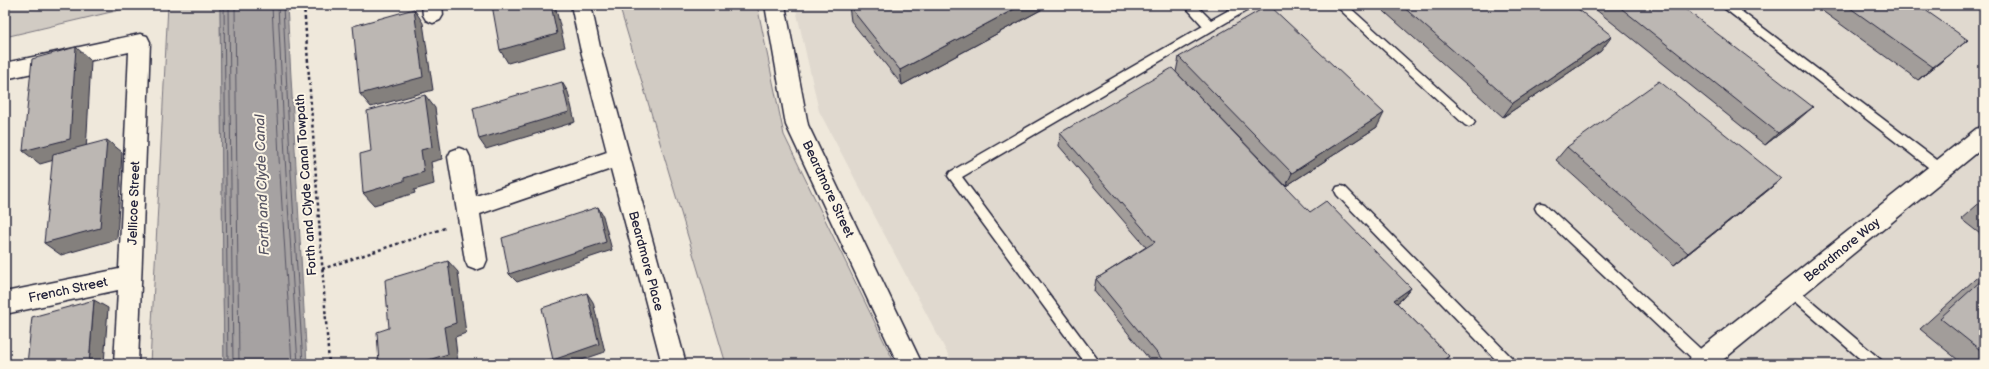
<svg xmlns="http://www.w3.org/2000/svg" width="1989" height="369" viewBox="0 0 1989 369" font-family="'Balsamiq Sans',sans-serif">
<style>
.built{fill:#e0d9cf}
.green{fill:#d1cbc3;stroke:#7a767f}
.water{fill:#a6a2a2;stroke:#716f79}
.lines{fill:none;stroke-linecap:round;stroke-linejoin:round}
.shore{stroke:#575564;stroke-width:1}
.service-casing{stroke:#22223b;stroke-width:3}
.minor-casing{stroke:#22223b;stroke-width:3}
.path{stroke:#22223b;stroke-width:2.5;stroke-dasharray:3 3;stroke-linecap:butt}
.service{fill:#fcf5e5;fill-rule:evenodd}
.minor{fill:#fcf5e5;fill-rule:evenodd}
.wall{fill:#a29d9a;stroke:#22223b}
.shaded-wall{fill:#84807d;stroke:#22223b}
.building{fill:#bcb7b3;stroke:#22223b}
.labels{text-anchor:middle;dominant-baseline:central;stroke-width:4;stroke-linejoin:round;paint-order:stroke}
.street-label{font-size:13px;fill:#22223b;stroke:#fcf5e5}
.water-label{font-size:14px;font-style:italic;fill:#575564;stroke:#fcf5e5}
</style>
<rect width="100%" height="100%" fill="#efe8db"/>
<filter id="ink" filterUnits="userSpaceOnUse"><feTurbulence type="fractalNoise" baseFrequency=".025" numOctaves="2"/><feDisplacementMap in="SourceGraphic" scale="8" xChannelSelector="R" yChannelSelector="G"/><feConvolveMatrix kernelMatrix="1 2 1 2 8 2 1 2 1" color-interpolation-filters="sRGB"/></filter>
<g filter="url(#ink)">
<!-- built -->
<path class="built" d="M795,5H1984V364H953L819,111Z"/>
<!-- green -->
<g class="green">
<path d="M5,5H141L5,37Z"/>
<path d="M168,5H220L224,364H150Z"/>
<path d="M619,5H757L784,135L895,364H726Z"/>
</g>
<!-- water -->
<path class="water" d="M220,5H287L307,364H224Z"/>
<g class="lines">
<!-- shore -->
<g class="shore">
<path d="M224,5L228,364"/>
<path d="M229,5L233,364"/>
<path d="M235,5L239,364"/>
<path d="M272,5L279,158L292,364"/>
<path d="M278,5L285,157L298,364"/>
<path d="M283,5L290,157L303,364"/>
</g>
<!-- service casing -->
<g class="service-casing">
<g id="service">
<path d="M1184,5H1196L1211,20L1238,5H1252L1251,8L962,177L1101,364H1086L948,176L950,172L1203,26Z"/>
<path d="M1335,5H1347L1473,119L1475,122L1473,125L1469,127L1465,125Z"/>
<path d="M1720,5H1733L1945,166L1947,170L1945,174L1941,175L1937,174Z"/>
<path d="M1977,5H1984V10L1978,8Z"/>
<path d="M1341,186L1345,187L1514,360L1516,364H1500L1337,195L1335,191L1337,187Z"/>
<path d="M1541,203L1545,204L1709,357L1711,361L1709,364H1698L1537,212L1535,208L1537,204Z"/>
<path d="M1791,285L1795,287L1881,360L1883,364H1866L1787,295L1785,291L1787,287Z"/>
</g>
</g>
<!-- minor casing -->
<g class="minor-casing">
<g id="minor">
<path d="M422,5H442L443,15L440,20L433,23L426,20L423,15Z"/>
<path d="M571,5H591L600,47L686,364H662L611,169L480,214L487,260L484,267L476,270L468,267L465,260L448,157L451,151L459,148L467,151L470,157L476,196L607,152L580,47Z"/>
<path d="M765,5H785L808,125L922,364H898L786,125Z"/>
<path d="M140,34L147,36L150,42L138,364H114L118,290L5,314V292L119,269L129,52L5,79V63Z"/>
<path d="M1984,126V147L1718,364H1688L1691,356L1976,129Z"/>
</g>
</g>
<!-- path -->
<g class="path">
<path d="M304,5L329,364"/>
<path d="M322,269L445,228"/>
</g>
<!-- service -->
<use href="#service" class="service"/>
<!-- minor -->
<use href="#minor" class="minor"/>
</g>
<!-- wall -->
<g class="wall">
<path d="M1050,5L902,85L851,21L849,6Z"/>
<path d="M1377,5H1573L1601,51L1503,117Z"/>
<path d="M1590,5H1680L1799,119L1765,145Z"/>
<path d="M1814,5H1918L1952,53L1918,80Z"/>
<path d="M1179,57L1377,127L1286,186L1176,72Z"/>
<path d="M1060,133L1310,212L1411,288L1402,299L1397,303L1449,356L1442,364H1153L1094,291L1096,279L1146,247L1059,146Z"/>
<path d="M1567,147L1781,179L1766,192L1674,265L1556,160Z"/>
<path d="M1984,199V237L1961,219Z"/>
<path d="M1984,271V364H1963L1920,329Z"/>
</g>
<!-- shaded-wall -->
<g class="shaded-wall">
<path d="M551,5H555L565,47L508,63L500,50Z"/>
<path d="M1022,5H1050L902,85L900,70Z"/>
<path d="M414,9L423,23L433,90L371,107L360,94Z"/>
<path d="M1612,36L1601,51L1503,117L1513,103Z"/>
<path d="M1968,40L1952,53L1918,80L1933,67Z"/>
<path d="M76,47L91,61L86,151L40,164L23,151Z"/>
<path d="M562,82L568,92L575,122L486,149L479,139Z"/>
<path d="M425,95L435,108L442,159L431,162L434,184L414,190L415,193L374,205L363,193L404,178L421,150Z"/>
<path d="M1813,107L1799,119L1765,145L1778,133Z"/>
<path d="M1384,113L1377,127L1286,186L1292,173Z"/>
<path d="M107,140L122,152L117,239L61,255L44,243Z"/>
<path d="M1781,179L1766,192L1674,265L1688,253Z"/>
<path d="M5,193L9,196L5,223Z"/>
<path d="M598,207L603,216L612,250L517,282L509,274Z"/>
<path d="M448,261L458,272L466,333L455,337L458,363L456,364H426L425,361L444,327Z"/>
<path d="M1411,288L1402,299L1386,311L1394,300Z"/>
<path d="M587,293L593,302L605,352L570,364H557L553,360Z"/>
<path d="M94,300L108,308L104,364H89Z"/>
<path d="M1449,356L1442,364H1439Z"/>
</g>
<!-- building -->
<g class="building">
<path d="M492,5H551L557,34L500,50Z"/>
<path d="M850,5H1022L900,70L849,6Z"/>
<path d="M1269,5L1384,113L1292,173L1179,57Z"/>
<path d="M1401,5H1573L1612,36L1513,103Z"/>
<path d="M1617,5H1680L1813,107L1778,133Z"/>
<path d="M1846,5H1918L1968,40L1933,67Z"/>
<path d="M414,9L423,77L360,94L353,26Z"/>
<path d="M76,47L70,139L23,151L32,59Z"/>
<path d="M1172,68L1310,212L1326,201L1411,288L1394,300L1449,356L1439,364H1207L1204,361L1199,364H1166L1096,279L1155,242L1060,133Z"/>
<path d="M1659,81L1781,179L1688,253L1567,147Z"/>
<path d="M562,82L569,112L479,139L473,108Z"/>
<path d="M425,95L432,147L421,150L424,172L404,178V181L363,193L360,154L371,151L367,111Z"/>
<path d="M107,140L100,228L44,243L53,154Z"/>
<path d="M1984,204V209L1981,207Z"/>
<path d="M598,207L606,242L509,274L502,238Z"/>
<path d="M448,261L456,323L444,327L448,354L425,361L426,364H379L377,332L389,328L385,280Z"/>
<path d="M1984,278V353L1940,318Z"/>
<path d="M587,293L599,344L553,360L542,308Z"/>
<path d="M94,300L89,364H27L32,317Z"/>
</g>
</g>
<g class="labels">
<!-- street labels -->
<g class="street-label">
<text transform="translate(306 185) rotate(-94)">Forth and Clyde Canal Towpath</text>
<text transform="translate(828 189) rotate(65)">Beardmore Street</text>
<text transform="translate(134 203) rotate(-88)">Jellicoe Street</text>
<text transform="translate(1842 250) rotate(-39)">Beardmore Way</text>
<text transform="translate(646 261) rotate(75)">Beardmore Place</text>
<text transform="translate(68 290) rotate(-12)">French Street</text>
</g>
<!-- water labels -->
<g class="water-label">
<text transform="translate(262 185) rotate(-92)">Forth and Clyde Canal</text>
</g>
</g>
<!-- margin -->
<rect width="1989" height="369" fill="none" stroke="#fcf5e5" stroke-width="20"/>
<rect x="10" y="10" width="1969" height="349" fill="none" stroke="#22223b" stroke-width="1.5" filter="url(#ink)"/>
</svg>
